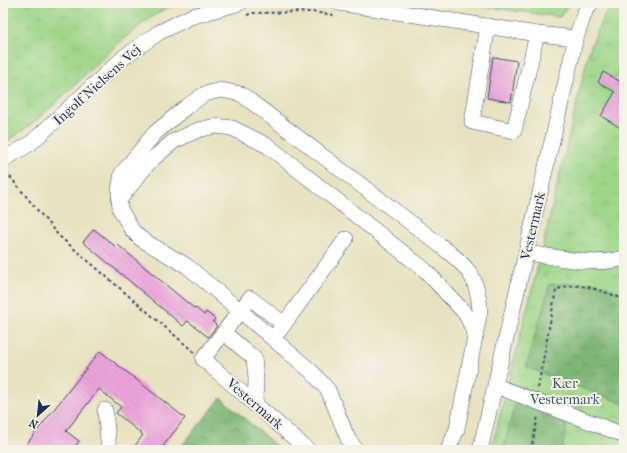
<svg xmlns="http://www.w3.org/2000/svg" width="627" height="453" viewBox="0 0 627 453" font-family="'IM FELL French Canon',serif">
<style>
.grass{fill:url(#grass-tufts);stroke:#5c8273}
.forest{fill:url(#forest-crowns);stroke:#4c7369}
.building{fill:url(#building-back-hatch)}
.lines{fill:none;stroke-linecap:round;stroke-linejoin:round}
.minor-casing{stroke:#3a4a6d;stroke-width:16}
.path{stroke:#3a4a6d;stroke-width:2;stroke-dasharray:3 3;stroke-linecap:butt}
.minor{stroke:#fff;stroke-width:15}
.labels{text-anchor:middle;dominant-baseline:central;stroke-width:4;stroke-linejoin:round;paint-order:stroke}
.street-label{font-size:14px;fill:#1b2f5e;stroke:#f7f3e8}
.park-label{font-size:14px;fill:#3c5968;stroke:#f7f3e8}
</style>
<defs>
<pattern id="grass-tufts" width="24" height="20" patternUnits="userSpaceOnUse"><rect width="24" height="20" fill="#9ed688"/><path d="M3 7l-1-3M5 7V3M7 7l1-3M15 17l-1-3M17 17v-4M19 17l1-3" fill="none" stroke="#88b878"/></pattern>
<pattern id="forest-crowns" width="20" height="18" patternUnits="userSpaceOnUse"><rect width="20" height="18" fill="#7eb774"/><path d="M2 6a3 3 0 1 1 6 0M12 15a3 3 0 1 1 6 0" fill="none" stroke="#669562"/></pattern>
<pattern id="building-back-hatch" width="6" height="6" patternUnits="userSpaceOnUse"><rect width="6" height="6" fill="#eca5db"/><path d="M-1 5l2 2M0 0l6 6M5-1l2 2" fill="none" stroke="#ca8ebe"/></pattern>
</defs>
<rect width="100%" height="100%" fill="#f7f3e8"/>
<filter id="ink" filterUnits="userSpaceOnUse"><feTurbulence type="fractalNoise" baseFrequency=".025" numOctaves="2"/><feDisplacementMap in="SourceGraphic" scale="8" xChannelSelector="R" yChannelSelector="G"/><feConvolveMatrix kernelMatrix="1 2 1 2 8 2 1 2 1" color-interpolation-filters="sRGB"/></filter>
<filter id="wash" filterUnits="userSpaceOnUse"><feTurbulence type="fractalNoise" baseFrequency=".012" numOctaves="4" result="noise"/><feDisplacementMap in="SourceGraphic" scale="16" xChannelSelector="R" yChannelSelector="G"/><feGaussianBlur stdDeviation="0.9" result="paint"/><feColorMatrix in="noise" values="0 0 0 0 0 0 0 0 0 0 0 0 0 0 0 0 0 1.4 0 .05"/><feComposite in="paint" operator="in"/></filter>
<g filter="url(#wash)">
<rect width="100%" height="100%" fill="#e8e2c0"/>
<!-- grass -->
<g class="grass">
<path d="M3,3H187C179,5 168,7 161,11C102,48 62,108 3,144Z"/>
<path d="M457,3H569L560,17Z"/>
<path d="M613,3H624V450H491L541,254L589,51L601,22Z"/>
</g>
<!-- forest -->
<g class="forest">
<path d="M596,283L624,294V404L526,367L550,284Z"/>
<path d="M221,398L281,450H178Z"/>
<path d="M516,400L567,425L562,450H503Z"/>
</g>
<g id="blocks">
<!-- building -->
<g class="building">
<path d="M493,57L517,61L511,102L487,98Z"/>
<path d="M603,72L621,82L624,78V130L601,116L615,92L598,82Z"/>
<path d="M94,229L116,247L118,245L195,309L196,308L204,315L206,312L215,319L213,322L217,326L208,337L188,321L183,326L83,242Z"/>
<path d="M100,351L185,418L160,450H132L143,435L116,413L121,407L99,389L66,431L79,441L73,450H22Z"/>
</g>
</g>
</g>
<g filter="url(#ink)">
<use href="#blocks" fill-opacity="0" stroke="#3a4a6d" stroke-width="1"/>
<g class="lines">
<!-- minor casing -->
<g class="minor-casing">
<g id="minor">
<path d="M339,3L537,34L576,38"/>
<path d="M488,26L472,122L514,131L537,34"/>
<path d="M3,160L31,143L124,57L158,33L190,17L240,3"/>
<path d="M119,200L150,161L174,141L198,130L216,126L232,128L268,146L425,270L465,313L476,335"/>
<path d="M527,253C559,257 593,267 624,258"/>
<path d="M284,324L250,298L203,359L308,450"/>
<path d="M279,331L346,239"/>
<path d="M224,333L254,358L256,379L255,405"/>
<path d="M496,386L624,435"/>
<path d="M105,410L109,450"/>
<path d="M356,450L348,439L328,390L311,371L187,266L141,239L132,230L120,209L119,190L122,173L155,133L186,107L205,94L221,90L241,94L436,242C465,265 478,273 480,311L457,429L448,450"/>
<path d="M480,450L576,38L585,12L591,3"/>
</g>
</g>
<!-- path -->
<g class="path">
<path d="M247,15L253,13L312,12L334,15"/>
<path d="M6,172L58,235L194,352"/>
<path d="M538,388L556,290C579,279 603,292 624,299"/>
<path d="M531,450L538,416"/>
</g>
<!-- minor -->
<use href="#minor" class="minor"/>
</g>
</g>
<g class="labels">
<!-- street labels -->
<g class="street-label">
<text transform="translate(97 85) rotate(-42)">Ingolf Nielsens Vej</text>
<text transform="translate(533 226) rotate(-77)">Vestermark</text>
<text transform="translate(255 404) rotate(41)">Vestermark</text>
</g>
<!-- park labels -->
<g class="park-label">
<text x="565" y="383">Kær<tspan x="565" dy="16">Vestermark</tspan></text>
</g>
</g>
<!-- margin -->
<rect width="627" height="453" fill="none" stroke="#f7f3e8" stroke-width="16"/>
<!-- north arrow -->
<g transform="translate(38 415) rotate(207)" stroke="#f7f3e8" stroke-width="3" paint-order="stroke">
<path d="M0-3L7 15L0 10L-7 15Z" fill="#1b2f5e"/>
<text y="-6" font-size="11" font-weight="bold" text-anchor="middle" fill="#1b2f5e">N</text>
</g>
</svg>
